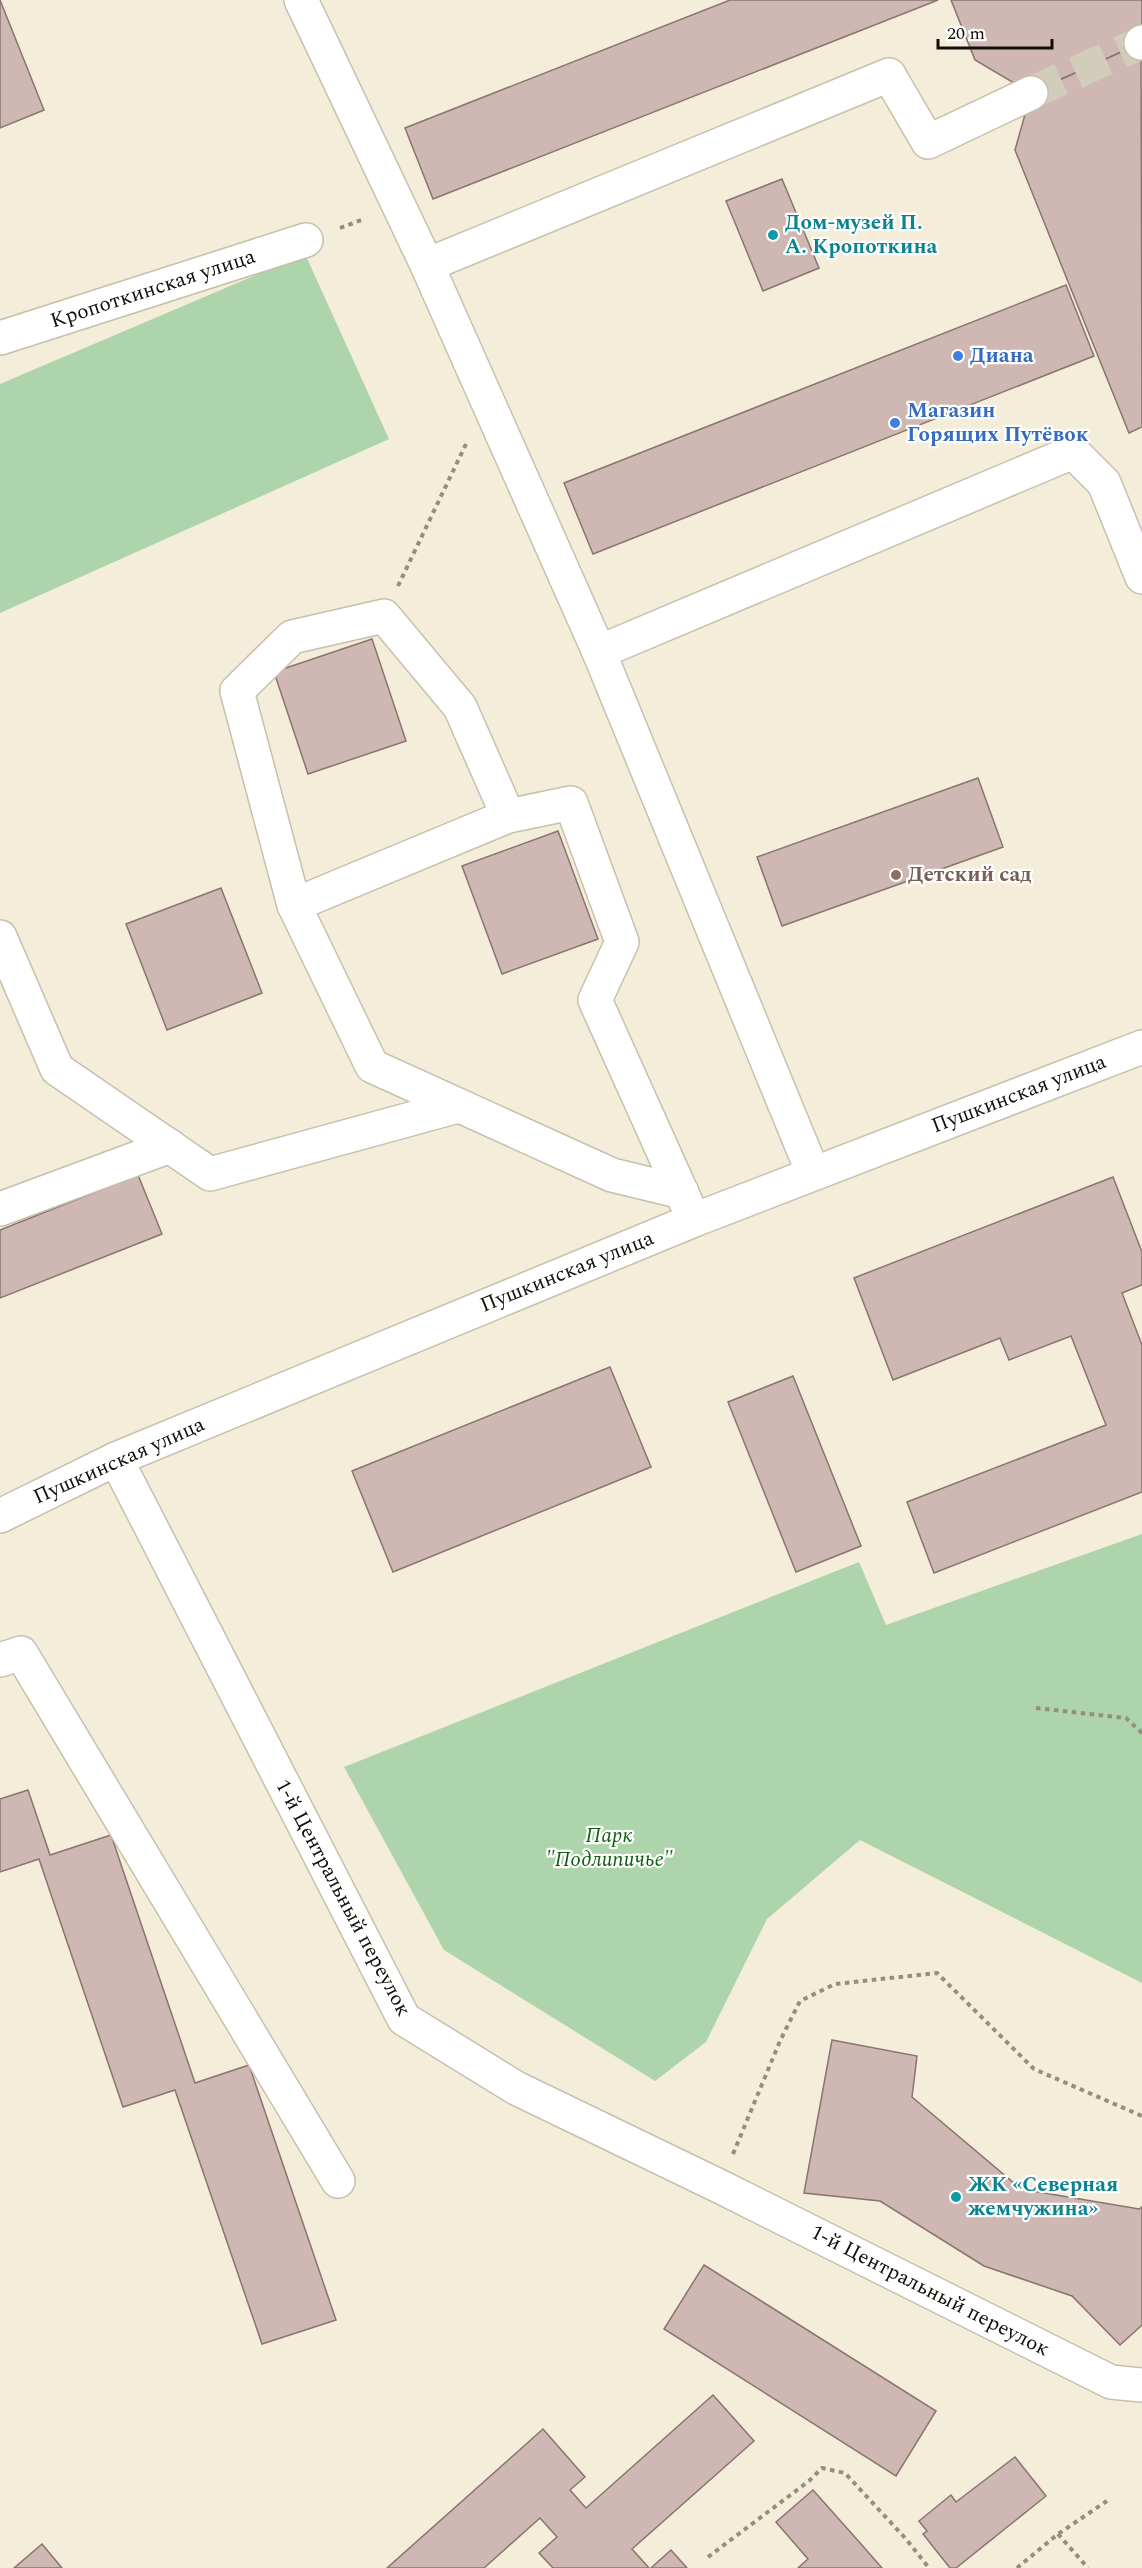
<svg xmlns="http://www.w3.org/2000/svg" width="1142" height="2568" viewBox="0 0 1142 2568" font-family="Spectral,serif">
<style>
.green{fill:#add4aa}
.building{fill:#cfb8b4;stroke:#897470;stroke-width:1.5}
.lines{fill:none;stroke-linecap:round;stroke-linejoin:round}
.minor-tunnel{stroke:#d2ccba;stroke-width:33;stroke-dasharray:33 16;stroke-linecap:butt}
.minor-casing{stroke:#c7c0ad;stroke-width:36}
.path{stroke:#938e7f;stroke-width:4;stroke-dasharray:4.5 4.5;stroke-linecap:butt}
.minor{stroke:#fff;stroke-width:33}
.culture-dot{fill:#0f9aa8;stroke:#fff;stroke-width:2}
.shop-dot{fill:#3f7fe0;stroke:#fff;stroke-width:2}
.education-dot{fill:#8d6e63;stroke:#fff;stroke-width:2}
.labels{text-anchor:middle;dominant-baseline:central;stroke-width:4.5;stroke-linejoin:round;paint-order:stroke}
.culture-label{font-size:21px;font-weight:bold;fill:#0d838f;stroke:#fff;text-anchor:start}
.street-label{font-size:21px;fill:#110f08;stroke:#fff}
.shop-label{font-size:21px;font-weight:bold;fill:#366cbe;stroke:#fff;text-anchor:start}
.education-label{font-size:21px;font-weight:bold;fill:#785e54;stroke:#fff;text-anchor:start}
.park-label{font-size:21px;font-style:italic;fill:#0e5f10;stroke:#fff}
</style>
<rect width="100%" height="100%" fill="#f4edd9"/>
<!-- green -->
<g class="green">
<path d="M305,254L389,439L0,613V384Z"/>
<path d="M1142,1534V1983L860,1840L767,1919L706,2042L655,2081L444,1950L344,1767L859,1562L886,1625Z"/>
</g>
<!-- building -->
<g class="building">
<path d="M0,0L44,110L0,128Z"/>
<path d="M730,0H938L433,199L405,128Z"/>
<path d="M951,0H1142V38L1141,43L1031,93L975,60Z"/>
<path d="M1141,43L1142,427L1129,433L1015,150L1031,93Z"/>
<path d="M782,179L819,268L763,291L726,201Z"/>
<path d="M1066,285L1094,356L593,554L564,483Z"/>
<path d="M372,639L406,741L308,774L274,672Z"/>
<path d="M978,778L1003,847L782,926L757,857Z"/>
<path d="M558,831L598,939L502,974L462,866Z"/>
<path d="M221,888L262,993L167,1030L126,924Z"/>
<path d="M138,1175L162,1234L0,1298V1230Z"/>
<path d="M1113,1177L1142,1252V1285L1122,1293L1142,1345V1492L934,1573L907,1502L1106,1425L1071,1336L1009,1360L1000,1338L893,1380L854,1278Z"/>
<path d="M610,1367L651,1467L393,1572L352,1471Z"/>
<path d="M793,1376L861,1546L796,1572L728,1402Z"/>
<path d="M28,1790L50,1855L111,1835L195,2083L249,2065L336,2320L262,2344L175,2090L123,2107L39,1859L0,1872V1799Z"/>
<path d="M832,2040L917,2056L912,2097L1021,2189L1139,2209L1142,2207V2325L1120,2345L1072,2296L984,2266L880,2201L804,2193Z"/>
<path d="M704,2265L936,2411L896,2476L664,2329Z"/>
<path d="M713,2395L754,2441L632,2549L649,2568H553L539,2553L557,2537L540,2518L484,2568H387L543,2429L585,2477L570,2490L586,2508Z"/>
<path d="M1015,2457L1046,2496L956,2568H950L923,2534L927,2531L919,2521L951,2495L956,2502Z"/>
<path d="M813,2490L861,2544L882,2568H798L808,2559L776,2522Z"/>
<path d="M42,2544L62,2568H14Z"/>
<path d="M671,2550L687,2568H651Z"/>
</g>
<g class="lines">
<!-- minor-tunnel -->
<path class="minor-tunnel" d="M1031,93L1141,43"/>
<!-- minor casing -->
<g class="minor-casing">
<g id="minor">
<path d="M301,0L427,265L599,652L813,1173"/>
<path d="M1141,43L1142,42"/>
<path d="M427,265L889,75L928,142L1031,93"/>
<path d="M0,338L306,240"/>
<path d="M599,652L1073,452L1104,483L1142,577"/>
<path d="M294,905L237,691L292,637L384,616L460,707L508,816"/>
<path d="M0,937L57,1069L210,1174L458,1106"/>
<path d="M682,1192L612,1175L372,1066L294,905L508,816L571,803L622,942L595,1000L694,1220"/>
<path d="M0,1209L170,1146"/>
<path d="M116,1459L404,2019L516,2088L721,2187L1111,2382L1142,2385"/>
<path d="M0,1516L116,1459L694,1220L1142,1047"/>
<path d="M0,1660L21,1653L338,2181"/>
</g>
</g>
<!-- path -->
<g class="path">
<path d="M340,228L364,219"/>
<path d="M398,586L466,444"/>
<path d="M1036,1708L1126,1718L1142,1733"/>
<path d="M733,2154L780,2041L800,2001L835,1984L937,1973L1034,2069L1142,2116"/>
<path d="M1058,2534L1088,2568"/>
<path d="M708,2557L809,2481L822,2468L845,2473L906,2539L929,2568"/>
<path d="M1017,2568L1058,2534L1107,2501"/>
</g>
<!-- minor -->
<use href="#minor" class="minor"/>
</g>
<!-- markers -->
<g class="culture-dot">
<circle cx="773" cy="235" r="6"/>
<circle cx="956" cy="2197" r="6"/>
</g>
<g class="shop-dot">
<circle cx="958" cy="356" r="6"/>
<circle cx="895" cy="423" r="6"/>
</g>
<circle class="education-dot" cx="896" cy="875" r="6"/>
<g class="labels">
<!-- culture labels -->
<g class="culture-label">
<text x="785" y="223">Дом-музей П.<tspan x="785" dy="24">А. Кропоткина</tspan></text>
<text x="968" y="2185">ЖК «Северная<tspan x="968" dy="24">жемчужина»</tspan></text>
</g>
<!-- street labels -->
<g class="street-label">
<text transform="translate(153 289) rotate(-18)">Кропоткинская улица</text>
<text transform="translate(1019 1094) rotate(-21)">Пушкинская улица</text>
<text transform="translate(567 1272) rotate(-22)">Пушкинская улица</text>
<text transform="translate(119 1461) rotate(-24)">Пушкинская улица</text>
<text transform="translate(343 1898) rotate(62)">1-й Центральный переулок</text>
<text transform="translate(930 2291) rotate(27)">1-й Центральный переулок</text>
</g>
<!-- shop labels -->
<g class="shop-label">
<text x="970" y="356">Диана</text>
<text x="907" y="411">Магазин<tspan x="907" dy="24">Горящих Путёвок</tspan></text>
</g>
<!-- education labels -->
<g class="education-label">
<text x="908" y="875">Детский сад</text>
</g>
<!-- park labels -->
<g class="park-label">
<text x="609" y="1836">Парк<tspan x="609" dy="24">"Подлипичье"</tspan></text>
</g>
</g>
<!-- scale -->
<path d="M938 39v9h114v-9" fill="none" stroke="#110f08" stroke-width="3"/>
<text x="947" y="39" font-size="18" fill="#110f08" stroke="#ffffff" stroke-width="4.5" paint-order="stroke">20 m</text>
</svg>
